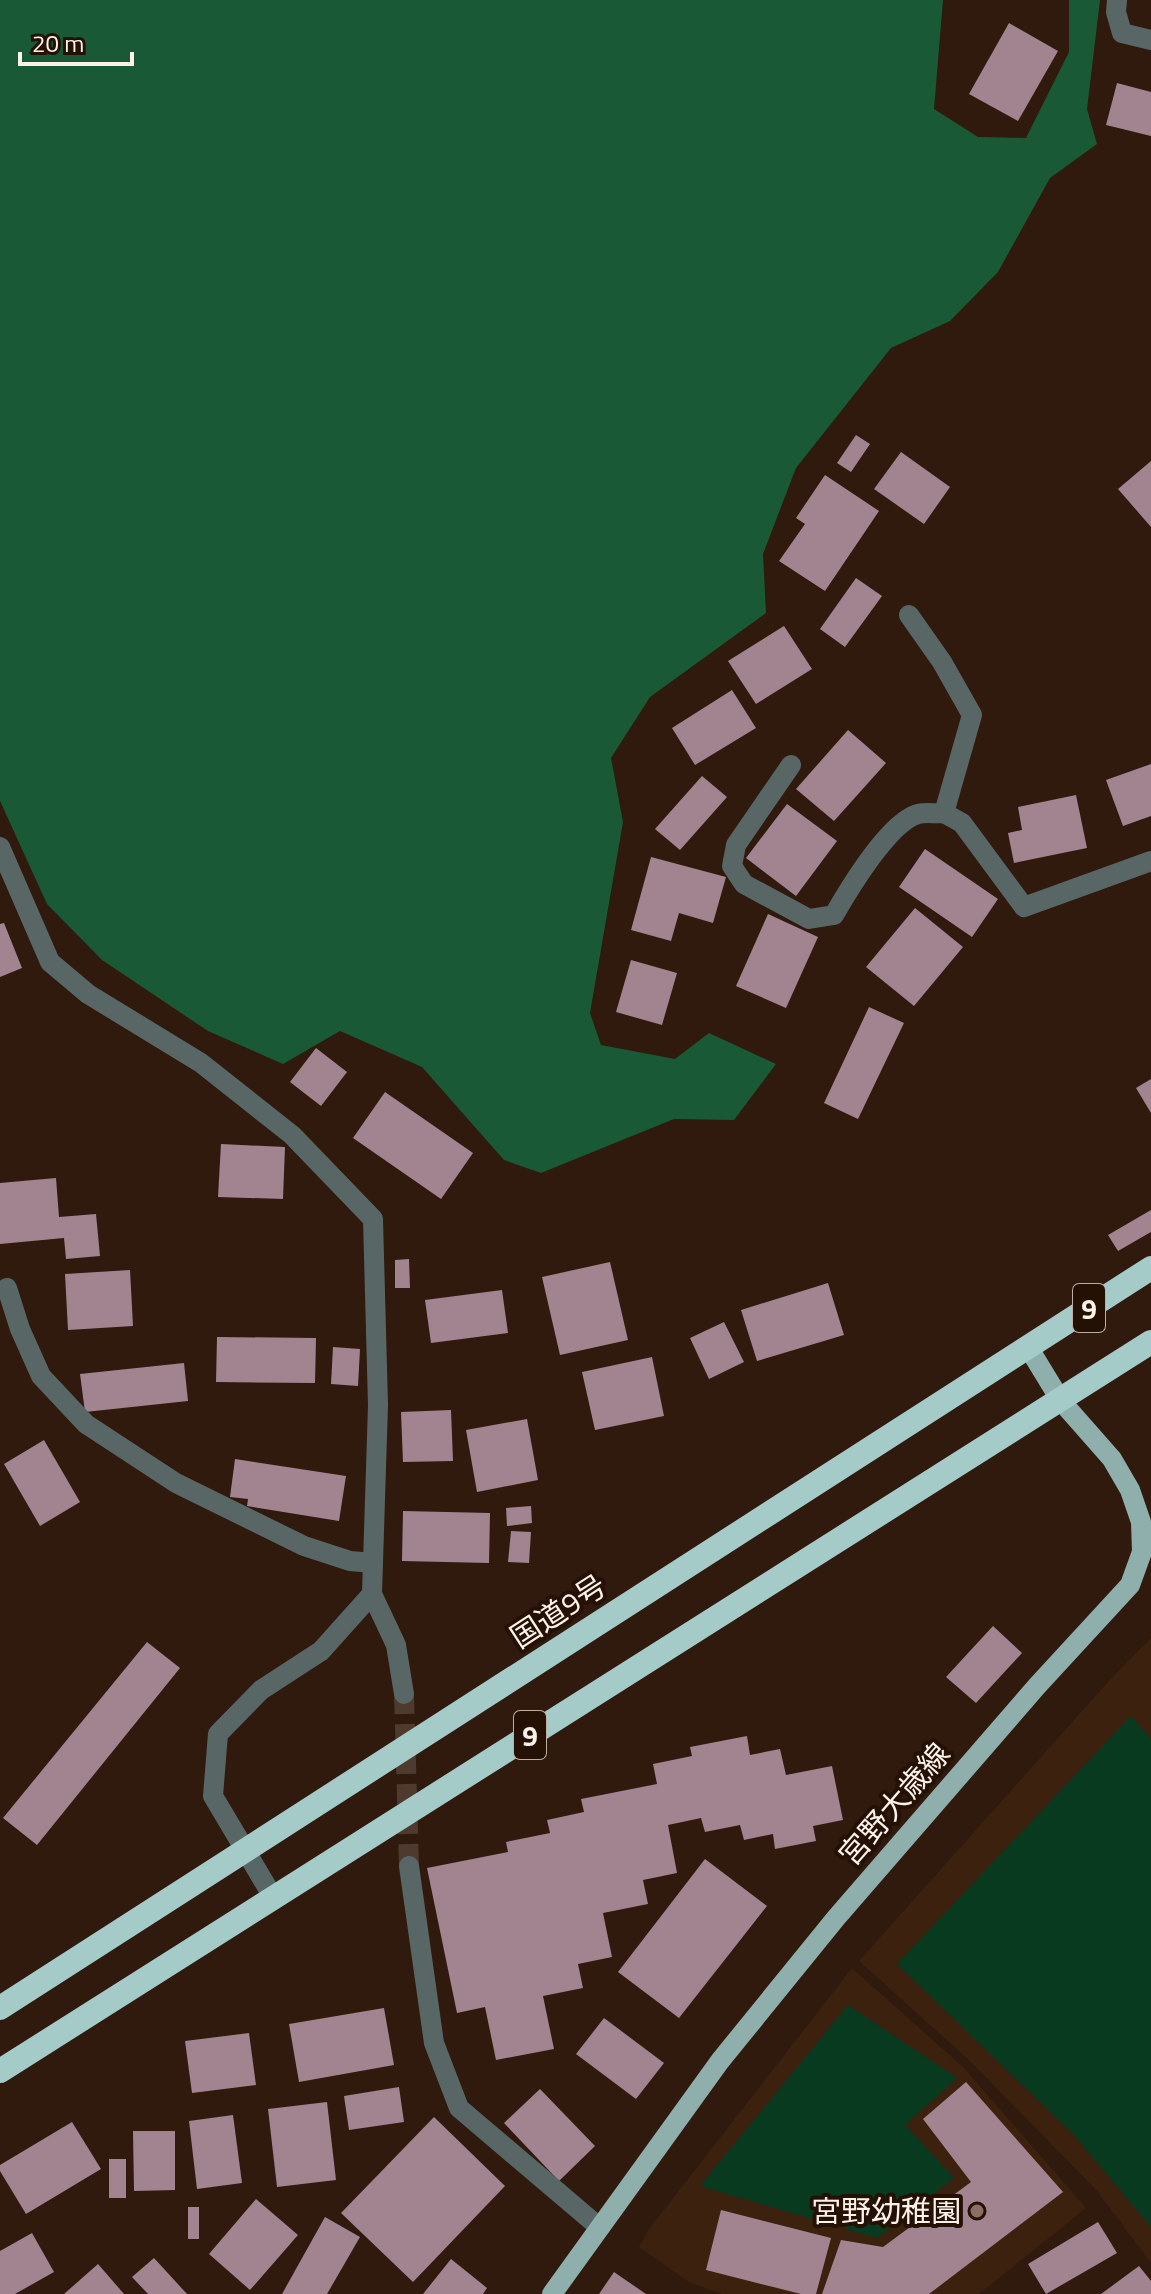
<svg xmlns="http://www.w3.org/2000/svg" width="1151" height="2294" viewBox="0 0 1151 2294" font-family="'Titillium Web','Noto Sans JP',sans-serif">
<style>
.built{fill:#3c210f}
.green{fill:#083a20}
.forest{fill:#195936}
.building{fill:#a28491}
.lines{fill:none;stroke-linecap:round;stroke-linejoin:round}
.minor-tunnel{stroke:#4e3a2e;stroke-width:20;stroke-dasharray:20 10;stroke-linecap:butt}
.minor{stroke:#586766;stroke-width:20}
.major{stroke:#8fafad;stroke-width:20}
.highway{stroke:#a5cbc9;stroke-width:24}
.education-dot{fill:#8d6e63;stroke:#251104;stroke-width:3}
.labels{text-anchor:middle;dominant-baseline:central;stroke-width:8;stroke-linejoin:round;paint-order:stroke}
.shield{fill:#251104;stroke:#bdaea6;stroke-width:2}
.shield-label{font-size:28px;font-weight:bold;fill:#fef2eb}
.street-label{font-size:30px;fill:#fef2eb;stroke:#251104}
.poi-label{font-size:30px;fill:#fef2eb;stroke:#251104;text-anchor:end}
</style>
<rect width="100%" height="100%" fill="#2f1a0d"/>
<!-- built -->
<g class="built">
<path d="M1151,1638V2263L1097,2191L970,2061L859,1961L1107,1683Z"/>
<path d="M852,1968L963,2067L1086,2208L979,2294H722L689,2282L639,2247L649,2229Z"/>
</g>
<!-- green -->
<g class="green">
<path d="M1131,1716L1151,1739V2227L1074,2135L897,1964Z"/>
<path d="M848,2005L957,2078L905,2125L954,2178L877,2238L700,2186Z"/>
</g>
<!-- forest -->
<path class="forest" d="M0,0H943L934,109L978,137L1026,138L1069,52V0H1100L1087,109L1097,144L1050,178L998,272L950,321L891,348L796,468L763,554L766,613L650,697L611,758L623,822L590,1013L601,1045L675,1059L709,1033L776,1064L734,1120L674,1119L541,1173L504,1160L422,1067L340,1031L283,1064L208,1031L102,960L47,904L0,801Z"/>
<!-- building -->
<g class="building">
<path d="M1009,23L1058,51L1018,121L969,94Z"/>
<path d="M1117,83L1151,92V136L1106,125Z"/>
<path d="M856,435L870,444L851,472L837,463Z"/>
<path d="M901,452L950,487L924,524L874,489Z"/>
<path d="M1151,461V527L1118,489Z"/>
<path d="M825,475L879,511L825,591L779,561L805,524L796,518Z"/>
<path d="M856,578L882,596L845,647L820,629Z"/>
<path d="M784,626L812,669L756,704L728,661Z"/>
<path d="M732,690L756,728L695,765L672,728Z"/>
<path d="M848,730L886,763L834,821L796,789Z"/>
<path d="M1151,764V816L1123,826L1106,780Z"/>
<path d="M702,776L727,797L680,850L655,829Z"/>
<path d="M1076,795L1087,848L1014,863L1008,833L1022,830L1018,807Z"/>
<path d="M787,804L837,841L796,896L746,858Z"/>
<path d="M925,849L998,899L972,937L899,887Z"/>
<path d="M651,857L726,877L713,923L679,913L671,941L631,930Z"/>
<path d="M915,908L963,947L914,1006L866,967Z"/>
<path d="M768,914L818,937L786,1008L736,986Z"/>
<path d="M4,923L22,968L0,977V924Z"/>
<path d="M631,960L677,973L662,1025L616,1012Z"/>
<path d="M869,1007L904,1023L858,1119L824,1103Z"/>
<path d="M316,1048L347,1072L321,1106L290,1082Z"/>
<path d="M1151,1079V1113L1136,1088Z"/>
<path d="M385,1092L473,1153L441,1199L353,1138Z"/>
<path d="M221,1144L285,1147L283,1199L218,1197Z"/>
<path d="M56,1178L59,1217L96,1214L100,1256L66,1259L64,1238L0,1244V1183Z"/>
<path d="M1151,1210V1232L1118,1251L1108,1235Z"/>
<path d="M409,1259L410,1288H395V1260Z"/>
<path d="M610,1262L628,1340L560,1355L542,1277Z"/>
<path d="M130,1270L133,1326L68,1330L65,1274Z"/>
<path d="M828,1283L844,1335L757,1361L741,1310Z"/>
<path d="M502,1290L508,1333L431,1343L425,1300Z"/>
<path d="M724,1322L744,1362L709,1379L690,1338Z"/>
<path d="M217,1337L316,1338L315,1383L216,1382Z"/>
<path d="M333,1347L360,1349L358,1386L331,1384Z"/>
<path d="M652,1357L664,1416L595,1430L582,1372Z"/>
<path d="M184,1363L188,1401L85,1412L80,1374Z"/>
<path d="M451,1410L453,1461L403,1462L401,1412Z"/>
<path d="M527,1419L538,1480L477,1492L466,1430Z"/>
<path d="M44,1440L80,1502L40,1526L4,1464Z"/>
<path d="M235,1459L346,1476L339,1521L247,1506L248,1499L230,1497Z"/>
<path d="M531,1506L532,1523L507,1526L506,1508Z"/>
<path d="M403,1511L490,1513L489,1563L402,1561Z"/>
<path d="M511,1531L531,1532L529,1563L508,1562Z"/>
<path d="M993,1626L1022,1653L976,1703L946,1677Z"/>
<path d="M147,1642L180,1668L37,1845L3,1818Z"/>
<path d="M747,1736L750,1755L780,1749L786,1775L832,1766L843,1820L813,1826L816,1841L775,1849L773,1834L744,1840L740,1825L705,1832L701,1818L668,1825L677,1873L643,1880L648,1904L603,1913L612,1957L578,1964L583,1988L543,1996L554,2049L496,2060L485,2007L457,2013L427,1868L508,1852L506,1842L550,1833L547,1820L584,1812L581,1799L657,1784L653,1764L692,1756L690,1747Z"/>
<path d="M705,1859L767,1906L679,2018L618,1972Z"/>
<path d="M384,2008L394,2065L299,2082L289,2024Z"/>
<path d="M604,2018L664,2063L636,2099L576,2054Z"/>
<path d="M249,2033L256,2085L192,2093L185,2041Z"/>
<path d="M966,2082L1063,2192L929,2294H822L841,2240L883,2247L971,2182L923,2119Z"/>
<path d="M399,2087L404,2122L349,2130L344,2096Z"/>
<path d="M540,2089L595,2146L559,2181L504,2123Z"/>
<path d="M327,2102L336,2180L277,2187L268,2109Z"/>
<path d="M233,2115L242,2183L197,2189L189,2121Z"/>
<path d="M434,2117L505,2186L413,2282L341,2213Z"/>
<path d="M72,2122L101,2169L26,2214L0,2171V2165Z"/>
<path d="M133,2131H175V2190L134,2191Z"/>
<rect x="109" y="2159" width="17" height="39"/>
<path d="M256,2199L298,2235L250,2290L209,2254Z"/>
<rect x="188" y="2207" width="11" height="32"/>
<path d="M721,2210L831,2238L816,2294H801L706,2270Z"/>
<path d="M325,2217L360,2237L327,2294H282Z"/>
<path d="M1098,2222L1117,2253L1046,2294L1028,2264Z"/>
<path d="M32,2233L54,2272L15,2294H0V2251Z"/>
<path d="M154,2258L187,2294H148L132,2277Z"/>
<path d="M451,2259L487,2288L483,2294H423Z"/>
<path d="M98,2264L124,2294H64Z"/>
<path d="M1139,2266L1151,2281V2294H1101Z"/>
<path d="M614,2272L646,2294H599Z"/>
</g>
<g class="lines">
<!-- minor-tunnel -->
<path class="minor-tunnel" d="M404,1694L409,1866"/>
<!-- minor -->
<g class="minor">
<path d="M1117,0L1116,12L1122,33L1151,40"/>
<path d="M909,615L942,662L972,715L944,813L962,823L1024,907L1151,861"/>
<path d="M791,765L736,845L732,866L744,884L809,919L834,915C849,889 889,822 918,814C926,812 936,814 944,813"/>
<path d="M0,847L50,962L88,994L201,1063L292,1135L373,1219L378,1405L372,1594L396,1645L404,1694"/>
<path d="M7,1288L20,1329L41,1376L86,1424L176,1483L304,1546L350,1561L373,1563"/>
<path d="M409,1866L434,2043L459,2108L599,2227"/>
<path d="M273,1897L213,1796L218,1734L261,1690L321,1651L372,1594"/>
</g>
<!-- major -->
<path class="major" d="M552,2294L720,2061L836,1918L1037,1686L1130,1585L1142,1552L1141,1522L1130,1490L1112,1459L1061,1401L1028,1347"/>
<!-- highway -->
<g class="highway">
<path d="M0,2008L1151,1268"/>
<path d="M0,2071L1151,1342"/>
</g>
</g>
<!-- markers -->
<circle class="education-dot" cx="977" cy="2211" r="8"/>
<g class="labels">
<!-- shield labels -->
<g class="shield">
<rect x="1073" y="1284" width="32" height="48" rx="6"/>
<rect x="514" y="1711" width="32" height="48" rx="6"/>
</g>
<g class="shield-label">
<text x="1089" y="1308">9</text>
<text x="530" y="1735">9</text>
</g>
<!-- street labels -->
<g class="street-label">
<text transform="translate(558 1611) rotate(-33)">国道9号</text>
<text transform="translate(894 1804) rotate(-49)">宮野大歳線</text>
</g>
<!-- poi labels -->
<g class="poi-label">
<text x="961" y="2211">宮野幼稚園</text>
</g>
</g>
<!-- scale -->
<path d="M20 52v12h112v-12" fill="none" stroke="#fef2eb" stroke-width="4"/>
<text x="32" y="52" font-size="24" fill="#fef2eb" stroke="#251104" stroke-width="6" paint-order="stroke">20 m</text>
</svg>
